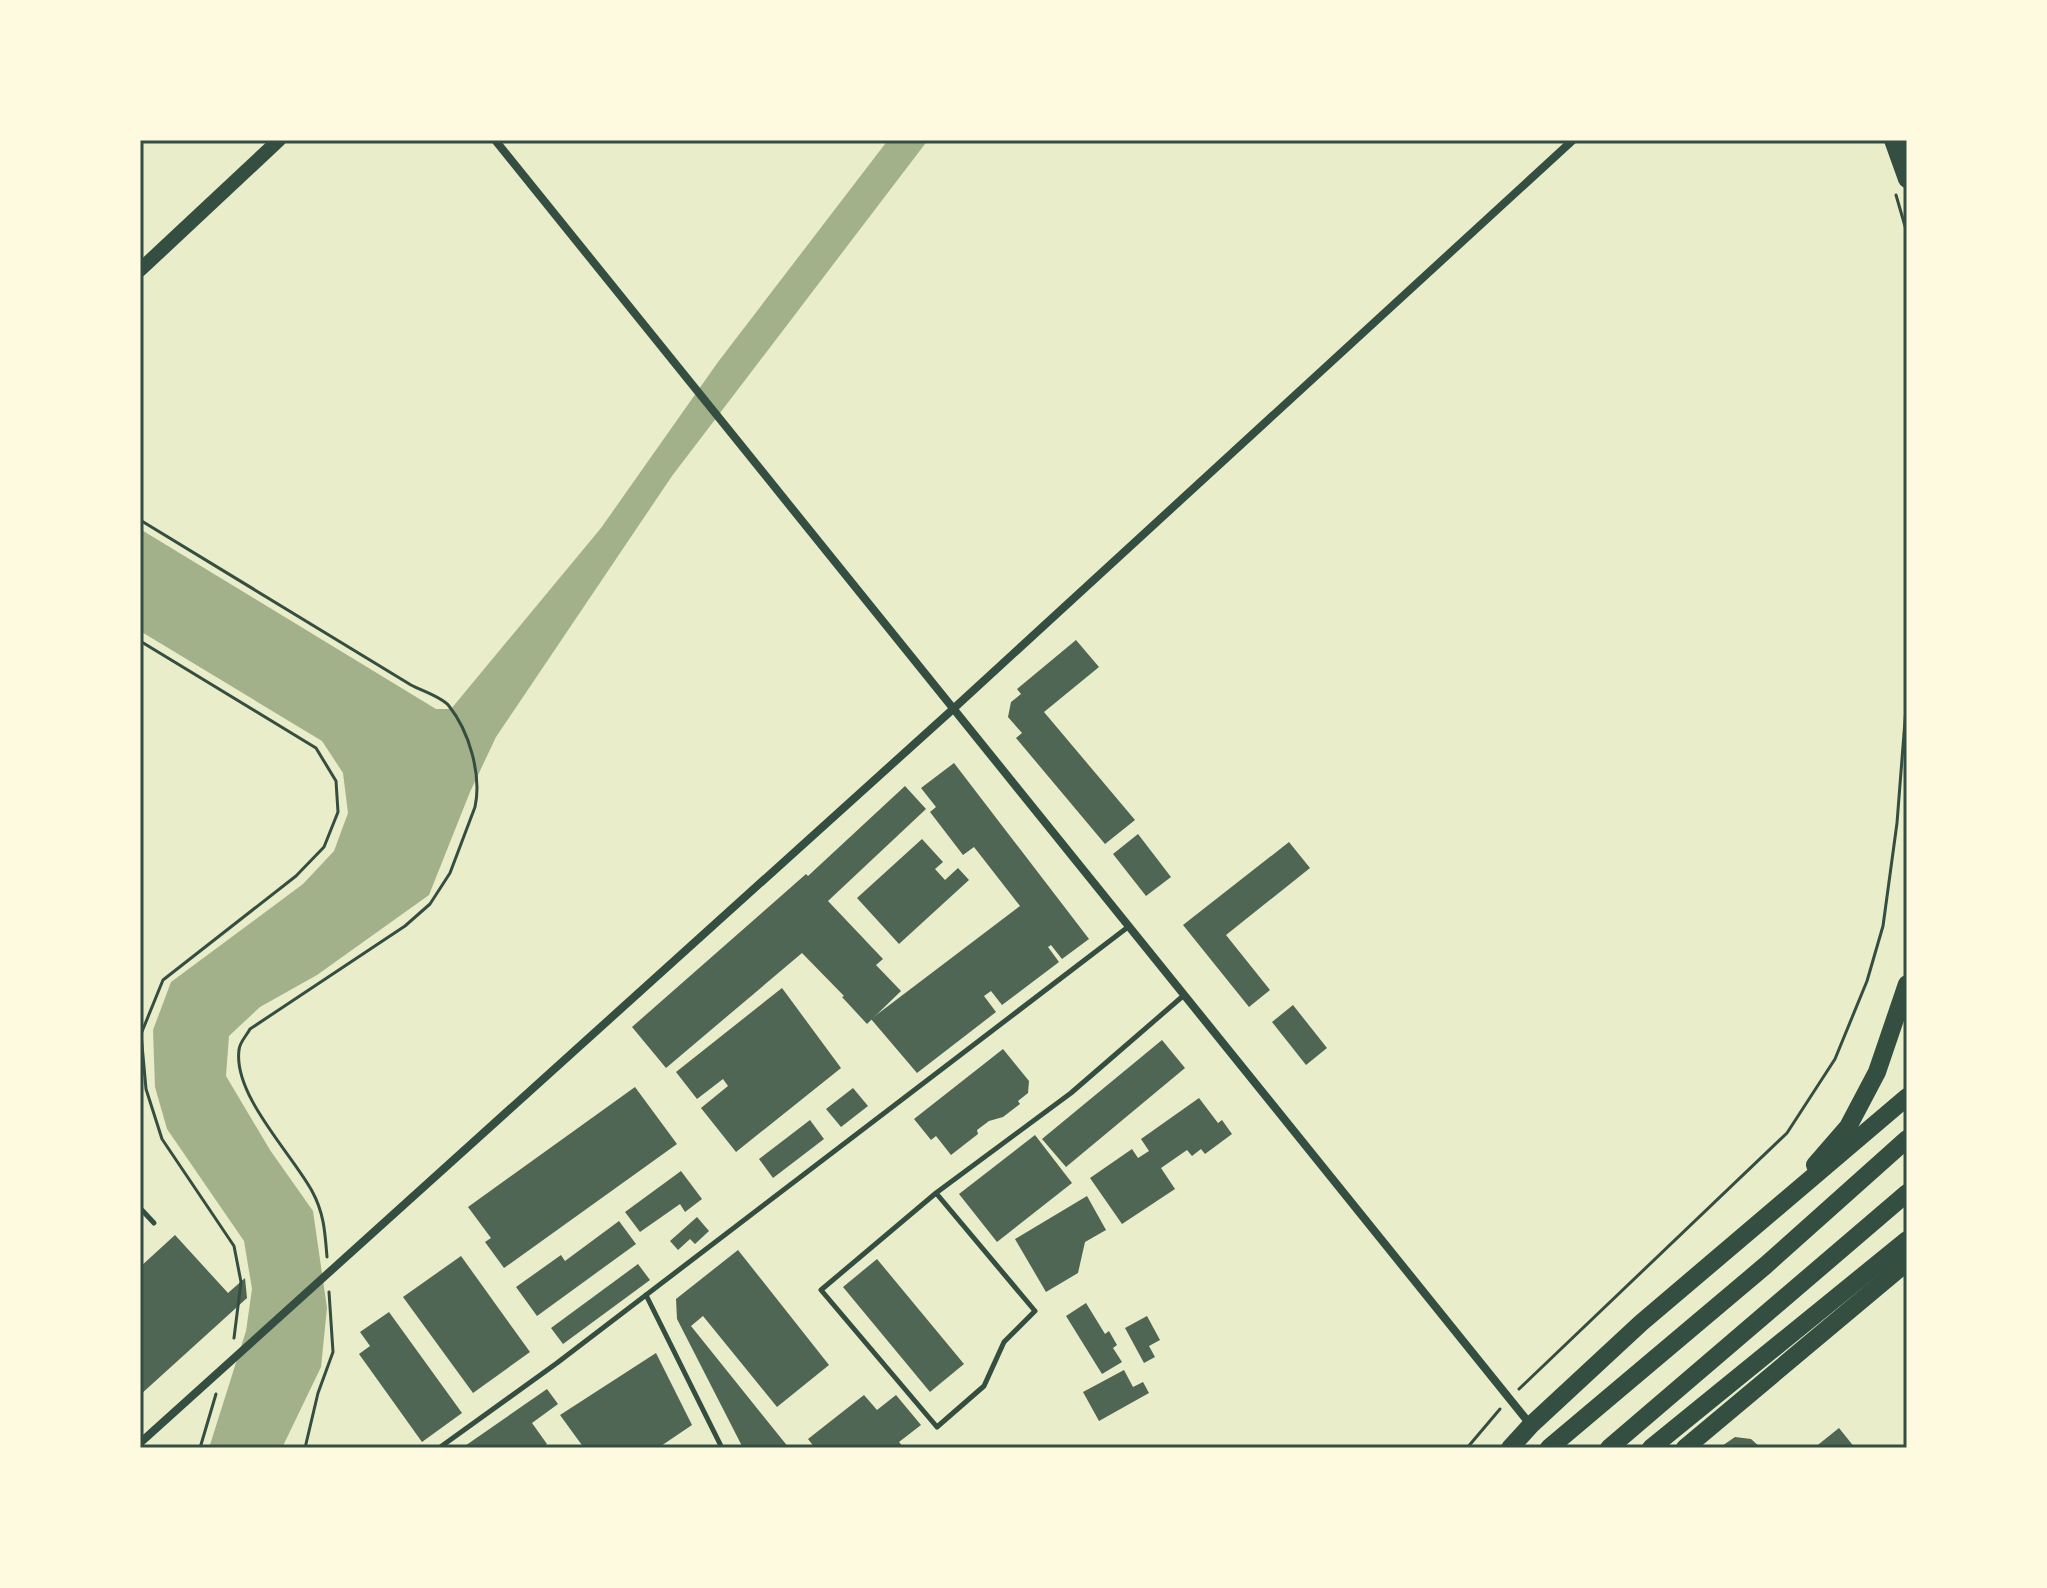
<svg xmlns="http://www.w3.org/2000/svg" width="2047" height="1588" viewBox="0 0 2047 1588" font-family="'PT Sans Narrow',sans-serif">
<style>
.water{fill:#a3b18a}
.building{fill:#4f6655}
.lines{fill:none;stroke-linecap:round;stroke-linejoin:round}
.path{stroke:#344e41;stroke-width:3}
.service{stroke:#344e41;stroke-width:5}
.minor{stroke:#344e41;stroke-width:8}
.tertiary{stroke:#344e41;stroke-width:14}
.primary{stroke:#344e41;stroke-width:18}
.trunk{stroke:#344e41;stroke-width:18}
.neatline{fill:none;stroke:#344e41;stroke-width:3}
</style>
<rect width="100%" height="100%" fill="#e9edc9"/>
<!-- water -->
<path class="water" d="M888,140H928L672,476L496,737L470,792L429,895L317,975L260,1007L229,1036L226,1076L270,1150L313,1211L327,1308L321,1367L282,1448H209L246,1331L252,1289L244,1241L167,1129L155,1087L153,1030L171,982L303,884L334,851L348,813L343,773L322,741L140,631V529L436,709H451L601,528L718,362Z"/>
<!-- building -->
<g class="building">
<path d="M1076,640L1099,667L1044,712L1135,820L1105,844L1016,738L1022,733L1008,717L1011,702L1021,694L1017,689Z"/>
<path d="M954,763L1089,939L1062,959L1051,945L1048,947L1059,962L1002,1005L991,991L984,996L996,1012L917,1073L871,1019L1020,906L974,847L963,855L930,812L936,807L921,788Z"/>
<path d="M905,786L926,809L828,901L883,959L876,965L901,991L867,1024L842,997L844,996L802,953L666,1068L632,1027L806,874L808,876Z"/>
<path d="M1138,834L1171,877L1146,896L1113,854Z"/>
<path d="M922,839L943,862L935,869L945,880L958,868L969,880L899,944L857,898Z"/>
<path d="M1289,842L1310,868L1226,935L1270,990L1249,1007L1183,925Z"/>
<path d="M782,988L841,1068L736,1152L701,1108L728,1086L723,1079L697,1099L676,1072Z"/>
<path d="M1293,1005L1327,1048L1306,1065L1272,1022Z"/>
<path d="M1162,1040L1185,1068L1066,1167L1042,1139Z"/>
<path d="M1003,1049L1029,1081L1028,1093L1018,1101L1020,1104L1003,1117L989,1121L977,1130L978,1134L951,1155L936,1136L931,1140L914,1119Z"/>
<path d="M635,1087L677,1144L504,1268L485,1242L491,1238L468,1207Z"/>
<path d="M853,1088L868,1106L841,1127L826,1109Z"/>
<path d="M1199,1098L1218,1123L1222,1120L1232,1134L1205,1154L1201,1149L1192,1156L1187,1150L1161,1168L1175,1189L1122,1224L1090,1178L1132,1149L1138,1158L1149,1151L1141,1139Z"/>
<path d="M810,1120L824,1139L773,1178L759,1159Z"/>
<path d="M1035,1135L1072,1183L997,1242L959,1194Z"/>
<path d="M681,1171L702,1199L685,1212L680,1204L640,1232L625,1212Z"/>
<path d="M1087,1196L1106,1230L1085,1242L1078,1273L1046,1292L1015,1239Z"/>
<path d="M697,1217L709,1231L695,1244L690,1239L678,1250L670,1241Z"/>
<path d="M619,1221L636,1244L537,1316L516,1287L561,1255L565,1261Z"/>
<path d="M175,1235L228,1293L245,1278L247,1298L140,1395V1267Z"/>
<path d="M738,1250L829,1365L777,1407L703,1316L691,1326L789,1448H743L677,1319L676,1299Z"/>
<path d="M461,1256L530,1352L473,1393L403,1297Z"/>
<path d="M877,1259L964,1364L930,1392L843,1287Z"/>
<path d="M638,1264L650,1280L563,1344L551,1328Z"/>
<path d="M1086,1303L1105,1334L1109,1331L1117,1345L1113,1348L1122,1362L1102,1374L1066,1316Z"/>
<path d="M389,1312L462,1413L422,1442L359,1354L370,1346L360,1332Z"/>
<path d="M1147,1316L1160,1340L1149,1346L1155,1357L1144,1363L1125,1328Z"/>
<path d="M656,1353L692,1425L658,1448H584L560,1415Z"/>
<path d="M1124,1370L1133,1387L1143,1382L1149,1393L1099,1421L1083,1392Z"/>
<path d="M547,1389L558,1404L532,1423L547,1444L541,1448H462Z"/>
<path d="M864,1395L877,1410L896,1395L921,1425L899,1442L904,1448H815L808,1439Z"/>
<path d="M1839,1428L1855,1448H1814Z"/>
<path d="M1735,1437L1751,1439L1761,1448H1719Z"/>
</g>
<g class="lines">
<!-- path -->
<g class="path">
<path d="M1896,195L1907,233"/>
<path d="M140,520L411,685C422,691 442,697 449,706C469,731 482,775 475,807L450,873L430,904L405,926L250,1029C247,1035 239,1043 239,1050C233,1095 292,1154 312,1191C324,1213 325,1232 327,1257"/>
<path d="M140,641L316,748L336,781L338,812L324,847L296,876L163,980L141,1034L146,1089L162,1139L234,1246L241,1282L234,1338"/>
<path d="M1519,1389L1787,1133L1835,1059L1867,981L1883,926L1897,823L1907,695"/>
<path d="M200,1448L216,1394"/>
<path d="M305,1448L318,1393L333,1352L329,1292"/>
<path d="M1467,1448L1500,1409"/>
</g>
<!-- service -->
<g class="service">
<path d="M936,1193L1035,1311L1004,1342L984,1386L937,1427L821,1290L936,1193L1071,1093L1183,996"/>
<path d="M140,1208L154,1223"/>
<path d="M646,1295L722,1448"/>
<path d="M439,1448L557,1363L1128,927"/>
</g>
<!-- minor -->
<g class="minor">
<path d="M495,140L1530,1424"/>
<path d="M140,1443L952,710L1573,140"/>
</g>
<!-- tertiary -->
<path class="tertiary" d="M140,270L279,140"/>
<!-- primary -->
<g class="primary">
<path d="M1893,140L1907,179"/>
<path d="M1815,1165L1848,1127L1877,1072L1907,984"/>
<path d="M1510,1448L1531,1425L1641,1323L1907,1097"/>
</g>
<!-- trunk -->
<g class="trunk">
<path d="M1549,1448L1766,1265L1907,1139"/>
<path d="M1609,1448L1907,1193"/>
<path d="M1651,1448L1907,1240"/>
<path d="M1685,1448L1907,1262"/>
</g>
</g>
<!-- border -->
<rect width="2047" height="1588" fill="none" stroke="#fefae0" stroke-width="284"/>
<rect x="142" y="142" width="1763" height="1304" class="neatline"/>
</svg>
